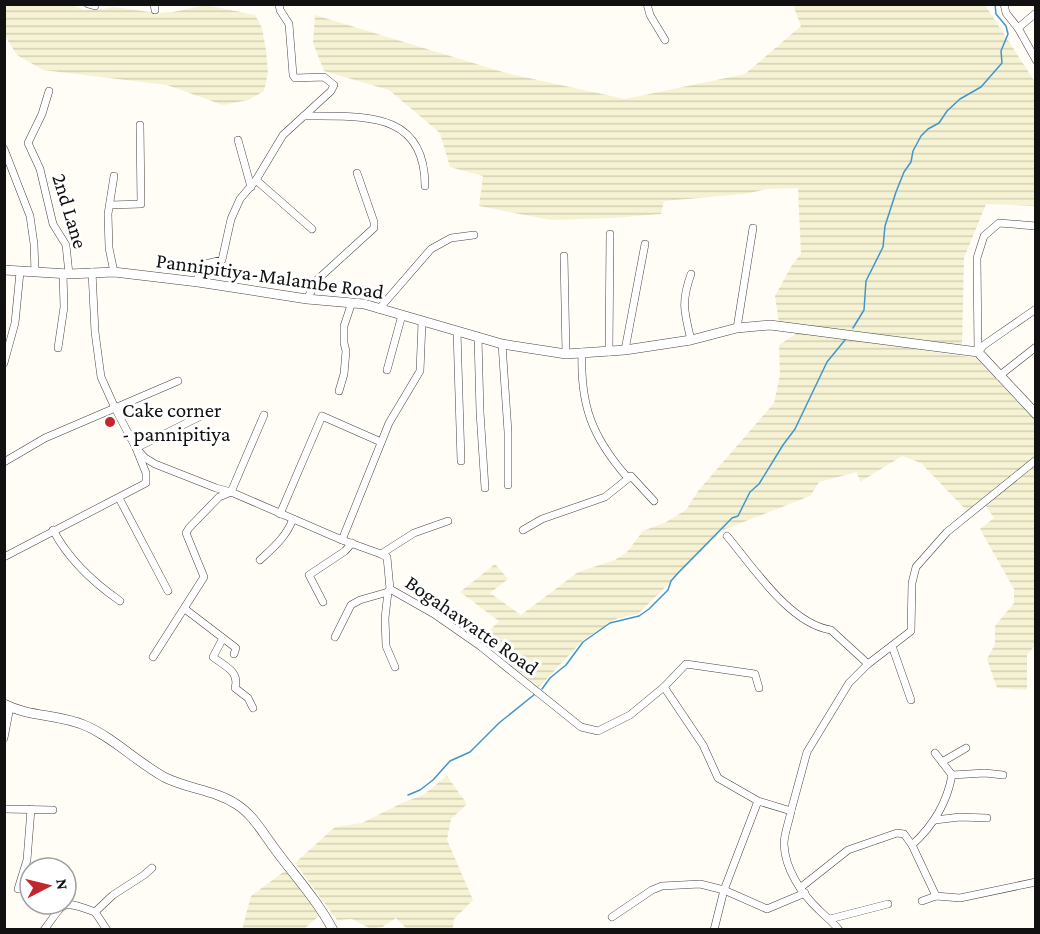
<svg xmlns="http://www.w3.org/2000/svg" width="1040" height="934" viewBox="0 0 1040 934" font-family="'Crimson Pro',serif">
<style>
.farmland{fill:url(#farmland-rules)}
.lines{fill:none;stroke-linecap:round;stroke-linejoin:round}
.stream{stroke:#3f96cf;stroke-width:1.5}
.minor-casing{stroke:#444;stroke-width:8}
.tertiary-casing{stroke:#444;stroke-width:10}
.minor{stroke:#fff;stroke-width:7}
.tertiary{stroke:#fff;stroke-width:9}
.poi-dot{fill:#c4262e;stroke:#fff;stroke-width:2}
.labels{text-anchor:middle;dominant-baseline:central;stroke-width:6;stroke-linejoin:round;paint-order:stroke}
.street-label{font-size:21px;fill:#111;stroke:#fff}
.poi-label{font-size:21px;fill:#111;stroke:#fff;text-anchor:start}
</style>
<defs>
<pattern id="farmland-rules" width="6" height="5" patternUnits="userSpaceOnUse" patternTransform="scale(1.5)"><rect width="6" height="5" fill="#f6f3d4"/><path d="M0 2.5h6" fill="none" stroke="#d2cfb5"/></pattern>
</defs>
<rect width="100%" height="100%" fill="#fffdf5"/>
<!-- farmland -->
<g class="farmland">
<path d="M4,5H72L84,10H97L114,7L157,13L173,12L206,5L255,15L262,28L266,50L268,73L264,91L248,100L223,105L167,85L43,70L17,55L5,36Z"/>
<path d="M793,5H985L1035,82V206L986,204L964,258L962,345L779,322L775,296L792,265L801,254L798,188L768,189L745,194L664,201L661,214L612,218L551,220L479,206L483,176L450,167L440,133L389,90L324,71L313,43L315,15L506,73L625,99L745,74L801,26Z"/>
<path d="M799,332L976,358L1035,420L1036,644L1027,655V690L997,688L987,659L995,644V626L1014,603V589L980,529L994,518L982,500L967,511L921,463L902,456L860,482L857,472L819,482L810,496L723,530L638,614L618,618L584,639L539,687L480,640L499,621L460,592L495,564L508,579L490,593L521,615L578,572L615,560L627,552L643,531L666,522L686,510L698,491L774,403L780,375L779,345Z"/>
<path d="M447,776L467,804L451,819L447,840L473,900L454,919L453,928L407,929L396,918L382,927L371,929L352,919L337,920L295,863L335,827L362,823L404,802L423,795Z"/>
<path d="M286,870L293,877L320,915L304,929L242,930L251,896Z"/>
</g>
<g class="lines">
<!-- stream -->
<g class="stream">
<path d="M853,328L864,310L866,281L883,247L885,226L896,192L904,172L911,162L913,151L921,136L928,129L939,123L947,111L960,99L981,87L1002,63L1001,51L1008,34L1006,26L996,14L995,4"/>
<path d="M542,689L550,678L566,665L583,642L610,623L639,616L649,609L668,590L671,581L678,573L732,518L738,516L750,492L759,484L783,445L795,429L827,362L845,340"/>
<path d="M408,795L420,790L433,780L450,761L470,752L499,723L535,694"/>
</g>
<!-- minor casing -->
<g class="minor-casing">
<g id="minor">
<path d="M88,4L95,6"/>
<path d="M154,4L155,10"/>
<path d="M647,4L650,15L665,40"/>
<path d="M1004,4L1006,13L1018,28L1036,60"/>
<path d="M1018,28L1036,13"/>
<path d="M49,91L42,114L28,143L40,169L53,224L66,245L69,274"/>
<path d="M304,116C361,117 425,109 425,186"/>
<path d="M238,140L251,187"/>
<path d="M4,149L30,216L34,244L35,272"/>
<path d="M114,176L108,214L109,248L114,272"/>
<path d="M256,180L312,229"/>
<path d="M110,205L141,204L140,125"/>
<path d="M564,256L566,354"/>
<path d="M92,272L95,332L101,377L115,408L136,448L145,458L155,464L216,488L231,492L342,540L381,554L387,557L390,589L434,614L480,646L581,727L598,731L630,715L664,687L703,745L718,778L758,801L791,811C789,822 784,834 784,844C785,869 801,893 819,910C826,917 833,922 839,930"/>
<path d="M691,274C681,302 684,311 691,340"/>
<path d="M198,282V270L201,265L222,260L231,219L240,199L256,180L283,135L331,91L334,85L324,77L295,78L293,75L289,24L280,10L279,4"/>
<path d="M307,299L318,279L374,228V222L357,173"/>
<path d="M379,309L431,249L451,238L474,235"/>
<path d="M737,328L753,228"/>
<path d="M457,331L461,461"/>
<path d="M478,337L480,412L485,488"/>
<path d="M502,344L508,432V485"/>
<path d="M58,348L64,307L63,274"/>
<path d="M625,350L645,244"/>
<path d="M582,352C580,405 592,437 627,477L631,476L654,501"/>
<path d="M609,352L610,234"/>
<path d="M978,352L977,258L984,236L999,223L1036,226"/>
<path d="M978,352L984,345L1036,309"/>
<path d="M4,363L15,323L20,272"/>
<path d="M387,370L402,315"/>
<path d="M999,376L1036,347"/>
<path d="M339,391L344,374L346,351L344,343V326L351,305"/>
<path d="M4,462L45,438L178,381"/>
<path d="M119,498L168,591"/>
<path d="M280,514L322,416L381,442"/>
<path d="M53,530C68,558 94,583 120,601"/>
<path d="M523,530L542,519L605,497L630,477"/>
<path d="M727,536C753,567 790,624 831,630L868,664"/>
<path d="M342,540L389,423L420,371L422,322"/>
<path d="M381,554L414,533L448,521"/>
<path d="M4,557L146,483V473L136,448L203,415"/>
<path d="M260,560C274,547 286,537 293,519"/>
<path d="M390,589L388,592L385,618L386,646L395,667"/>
<path d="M323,602L309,575L345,551L352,543"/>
<path d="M185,609L236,648L234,654"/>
<path d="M335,637L351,605L360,600L388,592"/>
<path d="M223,638L213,657C224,666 240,671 235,688L248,698L253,708"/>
<path d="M892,646L911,700"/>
<path d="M153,657L204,577L186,533L189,528L219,497L231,492L264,415"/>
<path d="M664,687L686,664L755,674L759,688"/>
<path d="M4,738L10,707"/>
<path d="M942,762L966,748"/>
<path d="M952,775L985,773L1003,775"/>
<path d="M4,809L53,810"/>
<path d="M791,811L807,752L849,683L868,664L911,631L912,583L916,567L947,532L1036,460"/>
<path d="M935,820L960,817L987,818"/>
<path d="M912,845C933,826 947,803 952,775L935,753"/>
<path d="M800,888L848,850L897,833L904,834L912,845L936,896"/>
<path d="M18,889L27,860L31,809"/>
<path d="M922,901L936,896L960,898L1036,882"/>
<path d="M95,912L107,930"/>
<path d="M612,917L652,890L662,886L700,884L724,890L767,909L805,893"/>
<path d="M830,919L888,904"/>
<path d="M44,930C65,902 60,899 95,912L113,895L144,875L152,868"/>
<path d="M714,930L724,890L758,801"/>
</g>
</g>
<!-- tertiary casing -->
<g class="tertiary-casing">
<g id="tertiary">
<path d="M4,270L69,274L114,272L198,282L307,299L364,304L502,344L566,354L625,350L691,340L737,328L770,325L978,352L1036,414"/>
<path d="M4,704C29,717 58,714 84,725C111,736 137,762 164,777C187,789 215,790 236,804C252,814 261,830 272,845C292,873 316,898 333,930"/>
</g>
</g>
<!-- minor -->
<use href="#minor" class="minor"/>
<!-- tertiary -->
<use href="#tertiary" class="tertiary"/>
</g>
<!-- markers -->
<circle class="poi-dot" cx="110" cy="422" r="6"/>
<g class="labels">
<!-- street labels -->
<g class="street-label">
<text transform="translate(70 211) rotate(73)">2nd Lane</text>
<text transform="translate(270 276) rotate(8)">Pannipitiya-Malambe Road</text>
<text transform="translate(472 625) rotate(35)">Bogahawatte Road</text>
</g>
<!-- poi labels -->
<g class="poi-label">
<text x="122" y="410">Cake corner<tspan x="122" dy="24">- pannipitiya</tspan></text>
</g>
</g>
<!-- border -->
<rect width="1040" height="934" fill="none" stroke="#111111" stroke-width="12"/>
<!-- north arrow -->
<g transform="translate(48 886) rotate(83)"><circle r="28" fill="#ffffff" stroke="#a0a0a0" stroke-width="1.5"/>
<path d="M0-4.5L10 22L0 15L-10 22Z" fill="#c4262e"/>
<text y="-9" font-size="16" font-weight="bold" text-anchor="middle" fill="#111111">N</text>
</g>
</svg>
